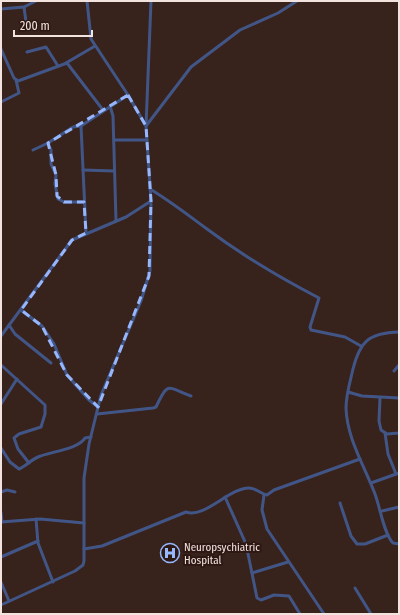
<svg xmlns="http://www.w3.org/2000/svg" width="400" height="615" viewBox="0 0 400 615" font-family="'Fira Sans Condensed',sans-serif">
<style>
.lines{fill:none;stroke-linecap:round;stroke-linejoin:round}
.minor{stroke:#415687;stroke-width:3}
.marked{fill:none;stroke:#96b6fd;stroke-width:3;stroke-dasharray:8 5;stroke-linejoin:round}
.labels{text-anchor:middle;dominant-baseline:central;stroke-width:4;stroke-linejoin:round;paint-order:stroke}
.poi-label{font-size:11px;fill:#f3e3df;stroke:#2e1813;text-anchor:start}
</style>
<rect width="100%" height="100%" fill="#38221c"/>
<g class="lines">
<!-- minor -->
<g class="minor">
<path d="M24,7L27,29"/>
<path d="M1,9L24,7L36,1"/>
<path d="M1,49L14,78L18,81L67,63L103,110"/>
<path d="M27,52L46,47L58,66"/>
<path d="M66,63L95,46"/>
<path d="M128,95L146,126L191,67L240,30L278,13L297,1"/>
<path d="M1,102L19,93L16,80"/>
<path d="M110,106L113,116L116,221"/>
<path d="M114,140H147"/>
<path d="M48,143L51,150V164L56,175L55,184L58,199L64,202H84"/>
<path d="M33,150L48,143L73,127L81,126"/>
<path d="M83,170L114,171"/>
<path d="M150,189C170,201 188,215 207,229C242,255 280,278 319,298L310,327L311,330L345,337L361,346"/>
<path d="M86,233L81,126L128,95L91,39L87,1"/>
<path d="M21,310L42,326L54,344L67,375L89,400L98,407"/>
<path d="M9,325L15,334L51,363"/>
<path d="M399,332C369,333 360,341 353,369C350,382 346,395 346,408C347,439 365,467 375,494C380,507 384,534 393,543L399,544"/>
<path d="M1,336L72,240L126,217L151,201"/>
<path d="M1,365L45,405V414L41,427L19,434L14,438L18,449L29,463"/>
<path d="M394,371L399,365"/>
<path d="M348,392L362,396L399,398"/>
<path d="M380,398L379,421L381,430L387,434L399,433"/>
<path d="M1,404L17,379"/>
<path d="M97,414L153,408L156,407C168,381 167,387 191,396"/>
<path d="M385,433L388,454L396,474"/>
<path d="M1,448L10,462L19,469C26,466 31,460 38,457C49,452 79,449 85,438L91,437"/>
<path d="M371,483L399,473"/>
<path d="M1,492L7,490L15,492"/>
<path d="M264,495L262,510L267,529L324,614"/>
<path d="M225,497L246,544L257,598L261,600L274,595L289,596L300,614"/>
<path d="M340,503L351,536L357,544H365L388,535"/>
<path d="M382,511L399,507"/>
<path d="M1,513L2,522"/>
<path d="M36,519L38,543L53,582"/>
<path d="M1,522L40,519L84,523"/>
<path d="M84,549L102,546L186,512C204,519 229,488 249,488C256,488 261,494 267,495L274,490L360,459"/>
<path d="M1,557L38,541"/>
<path d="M252,573L288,562"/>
<path d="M1,582L9,601"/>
<path d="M355,588L371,614"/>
<path d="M1,605L75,571L83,565L84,561V478L89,444L101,395L141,301L150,271L151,201L146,126L151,1"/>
</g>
</g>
<!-- marked area -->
<path class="marked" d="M128,95L146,126L151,201L149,276L98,407L67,375L42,326L21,310L72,240L86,233L84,202H64L57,196L56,175L48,143Z"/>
<!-- icons -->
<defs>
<g id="hospital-ring" transform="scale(1)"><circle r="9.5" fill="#2e1813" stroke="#96b6fd" stroke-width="1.5"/><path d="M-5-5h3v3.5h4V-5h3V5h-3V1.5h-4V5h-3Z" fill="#96b6fd"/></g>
</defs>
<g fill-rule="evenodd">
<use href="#hospital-ring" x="170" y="553"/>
</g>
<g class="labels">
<!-- poi labels -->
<g class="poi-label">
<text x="184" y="547">Neuropsychiatric<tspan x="184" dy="13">Hospital</tspan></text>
</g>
</g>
<!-- border -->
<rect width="400" height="615" fill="none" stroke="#f3e3df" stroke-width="4"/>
<!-- scale -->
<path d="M14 30v6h78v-6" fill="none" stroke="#f3e3df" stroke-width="2"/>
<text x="20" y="30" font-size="12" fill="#f3e3df" stroke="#2e1813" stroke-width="3" paint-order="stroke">200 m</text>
</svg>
